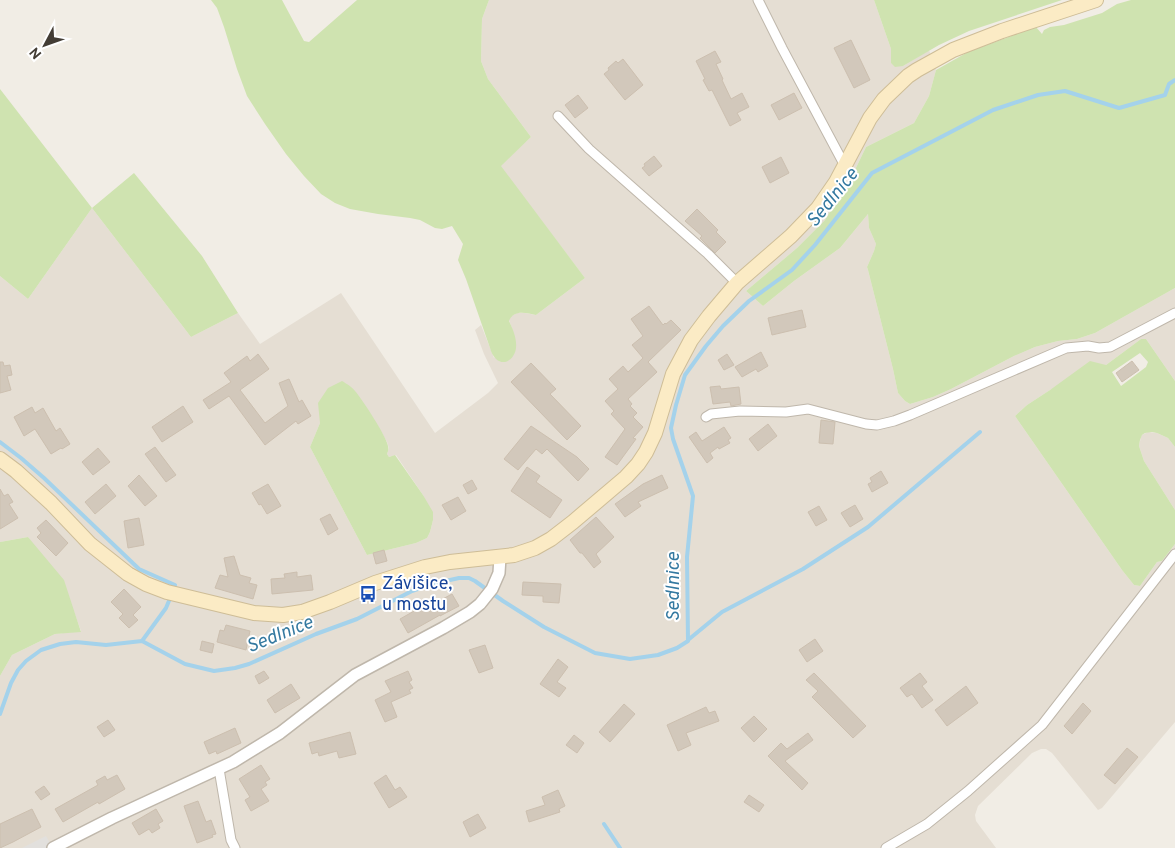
<svg xmlns="http://www.w3.org/2000/svg" width="1175" height="848" viewBox="0 0 1175 848" font-family="Overpass,sans-serif">
<style>
.residential{fill:#e5ded3;fill-rule:evenodd}
.green{fill:#cfe3b0;fill-rule:evenodd}
.parking{fill:#e2e0dd}
.lines{fill:none;stroke-linecap:round;stroke-linejoin:round}
.stream{stroke:#a4d2eb;stroke-width:4}
.building{fill:#d2c8bb;stroke:#ccbfaf}
.minor-casing{stroke:#bfb7ab;stroke-width:11}
.tertiary-casing{stroke:#bfb7ab;stroke-width:14}
.secondary-casing{stroke:#cebd97;stroke-width:16}
.minor{stroke:#fff;stroke-width:9}
.tertiary{stroke:#fff;stroke-width:11}
.secondary{stroke:#fbebc5;stroke-width:14}
.labels{text-anchor:middle;dominant-baseline:central;stroke-width:4;stroke-linejoin:round;paint-order:stroke}
.transit-label{font-size:18px;fill:#164399;stroke:#fff;text-anchor:start}
.water-label{font-size:19px;font-style:italic;fill:#3479a0;stroke:#fff}
</style>
<rect width="100%" height="100%" fill="#f1ede5"/>
<!-- residential -->
<g class="residential">
<path d="M489,0H874L891,49V63L903,66L929,50L936,70L929,96L914,123L866,147L854,172L825,220L797,248L746,291L763,306L794,281L840,248L868,214L869,228L876,244L874,251L867,267L868,270L893,369L898,393L905,401L910,404L933,397L951,389L1014,356L1035,347L1058,341L1077,339L1095,333L1175,288V381L1146,339H1141L1106,365L1050,390L1027,405L1015,416L1122,570L1134,585L1140,586L1157,562L1162,561L1175,544V722L1102,808L1098,810L1052,753L1046,749H1041L1032,753L978,806L975,815L976,821L996,848H0V676L12,655L55,634L81,631L74,612L28,537L0,542V276L28,299L92,208L191,337L238,313L260,344L341,293L435,433L488,393L498,383L484,354L475,330L481,325L494,358L513,331L509,320L511,316L517,313H525L536,315L585,278L500,166L531,137L488,79L481,61L482,19ZM320,423L381,431L387,442L389,448L387,454L389,457L396,455L423,495L433,520L430,532L427,538L416,543L367,555L310,447Z"/>
<path d="M1148,432L1157,433L1168,438L1175,447V510L1144,461L1139,446L1141,437L1142,435Z"/>
</g>
<!-- green -->
<g class="green">
<path d="M211,0H282L304,41L309,42L357,0H489L482,19L481,61L488,79L531,137L501,166L585,278L536,315C526,313 514,309 509,321C513,329 517,339 516,348C515,358 505,367 496,359C493,356 491,352 490,348L466,279L458,260L463,244L452,226L442,229L435,228L420,220L410,218L378,214L350,209L335,203L321,194L304,176L286,154L265,124L247,96L237,69L224,27L217,8Z"/>
<path d="M874,0H1062L969,31L939,45L903,66L895,67L891,63V49Z"/>
<path d="M1131,0H1175V288L1095,333L1077,339L1058,341L1035,347L1014,356L951,389L933,397L910,404L905,401L898,393L893,369L868,270L867,267L874,251L876,244L869,228L868,214L840,248L794,281L763,306L746,291L797,248L825,220L854,172L866,147L914,123L929,96L936,70L968,52L1036,27L1042,34L1044,30L1050,27L1064,25L1102,13L1117,4Z"/>
<path d="M0,89L92,208L134,173L202,256L238,313L191,337L92,208L28,299L0,276Z"/>
<path d="M1141,339H1146L1175,381V447L1168,438L1157,433L1152,432L1145,433L1142,435L1140,440L1139,446L1144,461L1175,510V544L1162,561L1157,562L1140,586L1134,585L1122,570L1015,416L1027,405L1050,390L1090,361L1106,365ZM1140,353L1148,362L1146,367L1121,386L1112,372Z"/>
<path d="M342,381C347,384 351,386 355,391C362,399 387,437 388,446C389,450 388,451 387,454L389,457L395,455L423,495L433,512V520L430,532L427,538L416,543L367,555L310,447L320,423L318,403L328,388Z"/>
<path d="M28,537L64,580L81,632L55,634L12,655L0,676V542Z"/>
</g>
<!-- parking -->
<path class="parking" d="M46,836L53,848H22Z"/>
<g class="lines">
<!-- stream -->
<g class="stream">
<path d="M0,442L21,458L44,478L139,569L175,585L173,590"/>
<path d="M688,640L722,612L803,569L868,527L980,432"/>
<path d="M142,641L166,608L171,596"/>
<path d="M0,714L11,683L18,670L26,661L41,650L60,644L76,642L106,645L142,641L185,664L214,671L235,668L249,664L316,634L357,619L412,591L432,584L459,578H469L475,581L503,601L544,627L595,653L630,659L658,655L677,648L688,641L687,557L693,496L673,439L671,428L676,405L685,375L706,346L723,326L749,301L792,270L815,245L872,173L993,110L1038,95L1065,91L1119,108L1165,95L1169,84L1175,80"/>
<path d="M604,824L620,848"/>
</g>
</g>
<!-- building -->
<g class="building">
<path d="M851,40L870,80L854,88L834,48Z"/>
<path d="M715,51L721,62L716,64L723,79L722,80L731,99L742,93L749,107L737,113L741,120L730,126L712,90L709,91L703,80L705,79L696,61Z"/>
<path d="M623,59L643,85L625,100L604,74L609,70L608,68L616,61L618,63Z"/>
<path d="M794,93L802,108L779,120L771,105Z"/>
<path d="M578,95L588,108L575,118L565,105Z"/>
<path d="M654,156L662,166L649,176L642,168L645,166L644,164Z"/>
<path d="M781,157L789,173L770,183L762,167Z"/>
<path d="M697,209L718,230L716,232L726,242L715,253L700,238L702,236L685,221Z"/>
<path d="M649,306L663,325L665,323L666,324L671,320L681,330L648,362L657,372L628,399L632,404L630,406L637,413L633,417L643,427L633,438L636,439L617,465L605,457L625,429L611,414L614,411L605,401L618,389L609,379L623,366L628,372L643,358L632,345L643,336L631,319Z"/>
<path d="M802,310L806,327L772,335L768,318Z"/>
<path d="M761,352L768,366L758,372L756,369L742,377L735,367Z"/>
<path d="M258,354L269,369L240,390L265,423L288,406L279,383L289,379L299,402L302,400L311,416L298,424L296,421L265,445L229,396L209,409L203,400L231,382L224,373L247,356L250,361Z"/>
<path d="M727,354L734,365L724,370L718,360Z"/>
<path d="M1132,361L1139,370L1122,382L1116,373Z"/>
<path d="M0,362H3L4,366L10,365L12,375L7,376L11,390L0,393Z"/>
<path d="M531,363L556,389L550,394L581,426L567,440L511,382Z"/>
<path d="M720,386L721,389L739,387L741,404L731,406L730,402L713,404L710,387Z"/>
<path d="M183,406L193,422L162,442L152,427Z"/>
<path d="M32,407L35,413L43,408L56,431L60,428L70,444L62,449L61,448L51,454L35,429L24,436L14,417Z"/>
<path d="M821,420L835,422L833,444L819,443Z"/>
<path d="M768,424L777,436L758,451L749,439Z"/>
<path d="M531,426L577,457L589,469L578,481L547,449L542,454L536,449L518,470L504,459Z"/>
<path d="M724,427L731,438L728,440L730,443L719,449L718,447L710,453L713,458L707,463L689,437L696,432L702,441Z"/>
<path d="M155,447L176,475L166,482L145,454Z"/>
<path d="M98,448L110,462L93,475L82,462Z"/>
<path d="M527,467L540,476L536,482L562,500L550,518L511,491Z"/>
<path d="M881,471L888,483L872,492L868,484L872,482L870,478Z"/>
<path d="M139,475L157,496L145,506L128,486Z"/>
<path d="M662,475L668,488L638,502L641,506L625,517L615,504L643,484Z"/>
<path d="M472,480L477,489L468,494L463,485Z"/>
<path d="M106,484L116,496L95,514L85,502Z"/>
<path d="M268,484L281,506L267,514L261,504L259,505L252,493Z"/>
<path d="M0,489L4,496L8,494L13,502L9,504L18,518L0,529Z"/>
<path d="M458,497L466,511L451,520L442,505Z"/>
<path d="M855,505L863,519L850,527L841,513Z"/>
<path d="M819,506L827,520L816,526L808,512Z"/>
<path d="M330,514L338,529L328,535L320,519Z"/>
<path d="M596,517L614,537L596,554L601,562L594,568L582,553H580L570,540Z"/>
<path d="M139,518L144,545L128,548L124,521Z"/>
<path d="M46,520L68,543L56,556L37,537L41,533L37,528Z"/>
<path d="M384,550L387,561L376,564L373,553Z"/>
<path d="M234,556L240,575L251,578L249,583L257,585L253,599L215,588L220,575L228,577L224,558Z"/>
<path d="M297,572V577L311,575L313,590L272,594L271,579L285,578L284,574Z"/>
<path d="M523,582L561,584L559,603L543,602V596L522,595Z"/>
<path d="M124,589L141,607L133,615L138,620L129,628L119,618L123,614L111,602Z"/>
<path d="M452,594L459,606L440,616V615L408,633L400,619L423,606L424,609Z"/>
<path d="M226,625L250,631L246,650L217,642L220,630L224,631Z"/>
<path d="M815,639L823,651L807,662L799,650Z"/>
<path d="M202,641L214,644L212,653L200,650Z"/>
<path d="M485,645L493,668L479,673L469,650Z"/>
<path d="M558,659L568,667L557,682L566,688L559,697L540,684Z"/>
<path d="M264,671L269,678L259,684L255,676Z"/>
<path d="M408,671L412,680L409,682L413,688L409,690L411,693L391,702L397,717L385,722L375,700L391,692L385,681Z"/>
<path d="M814,673L866,726L853,738L812,697L818,691L806,680Z"/>
<path d="M920,673L927,682L922,686L933,700L922,708L912,694L907,697L900,688Z"/>
<path d="M291,684L300,698L275,713L267,700Z"/>
<path d="M966,686L978,703L947,726L935,710Z"/>
<path d="M1083,703L1091,711L1072,734L1064,726Z"/>
<path d="M624,704L635,714L610,742L599,732Z"/>
<path d="M706,707L709,713L715,711L719,721L686,733L691,745L678,751L667,725Z"/>
<path d="M754,716L767,729L754,742L741,728Z"/>
<path d="M108,720L115,730L104,737L97,727Z"/>
<path d="M235,728L241,743L217,754L216,751L209,754L204,742Z"/>
<path d="M350,732L356,754L339,758L337,751L319,756L318,752L312,754L309,743Z"/>
<path d="M808,733L813,740L785,761L808,783L802,790L768,756L781,743L787,749Z"/>
<path d="M574,735L584,743L577,753L566,745Z"/>
<path d="M1127,748L1138,757L1115,784L1104,775Z"/>
<path d="M261,765L270,779L265,782L267,785L261,789L269,801L251,811L245,800L250,797L239,779Z"/>
<path d="M117,775L125,789L99,804L98,802L63,822L55,809L98,785L96,781L105,776L107,780Z"/>
<path d="M386,775L395,790L400,787L407,797L389,808L374,783Z"/>
<path d="M44,786L50,794L41,800L35,792Z"/>
<path d="M558,790L565,806L559,809L560,812L529,822L526,811L545,805L542,797Z"/>
<path d="M749,795L764,805L759,812L744,802Z"/>
<path d="M198,801L206,822L211,820L216,834L212,835L213,837L197,843L184,806Z"/>
<path d="M32,809L41,827L13,842L0,848V824Z"/>
<path d="M156,809L163,821L158,824L160,828L152,833L149,829L139,835L132,823Z"/>
<path d="M478,814L486,828L470,837L463,822Z"/>
</g>
<g class="lines">
<!-- minor casing -->
<g class="minor-casing">
<g id="minor">
<path d="M758,0L782,48L845,166"/>
<path d="M558,116L589,149L708,254L737,283"/>
<path d="M706,417L711,414L740,411L786,412L808,409L866,424L877,425L894,421L910,415L1066,348L1088,346L1099,348L1110,347L1175,313"/>
<path d="M219,769L231,840L235,848"/>
<path d="M886,848L927,824L968,791L1042,725L1175,554"/>
</g>
</g>
<!-- tertiary casing -->
<g class="tertiary-casing">
<path id="tertiary" d="M53,848L112,818L233,762L280,733L355,675L443,628L470,612L480,604L492,589L499,573L500,557"/>
</g>
<!-- secondary casing -->
<g class="secondary-casing">
<path id="secondary" d="M0,459L16,471L51,503L90,544L128,574L146,584L167,592L254,613L283,615L302,612L330,602L375,583L425,567L450,562L514,555L535,548L551,539L573,522L626,477L638,464L646,452L655,433L673,374L691,340L709,316L737,283L791,236L818,208L836,182L870,118L884,99L908,76L917,70L953,50L1002,31L1096,0"/>
</g>
<!-- minor -->
<use href="#minor" class="minor"/>
<!-- tertiary -->
<use href="#tertiary" class="tertiary"/>
<!-- secondary -->
<use href="#secondary" class="secondary"/>
</g>
<!-- icons -->
<defs>
<g id="bus-bare" transform="scale(1.35)"><path d="M-5-6H5V4H4V6H2V4H-2V6H-4V4H-5ZM-3.5-4V0h7V-4ZM-3.5 1.2v1.5H-2V1.2ZM2 1.2v1.5H3.5V1.2Z" fill="#1a4fb4" stroke="#fff" stroke-width="2.5" paint-order="stroke"/></g>
</defs>
<g fill-rule="evenodd">
<use href="#bus-bare" x="368" y="594"/>
</g>
<g class="labels">
<!-- transit labels -->
<g class="transit-label">
<text x="382" y="584">Závišice,<tspan x="382" dy="21">u mostu</tspan></text>
</g>
<!-- water labels -->
<g class="water-label">
<text transform="translate(833 198) rotate(-51)">Sedlnice</text>
<text transform="translate(674 587) rotate(-90)">Sedlnice</text>
<text transform="translate(280 635) rotate(-22)">Sedlnice</text>
</g>
</g>
<!-- north arrow -->
<g transform="translate(45 45) rotate(229)" stroke="#ffffff" stroke-width="4" paint-order="stroke">
<path d="M0-4L9 19L0 12L-9 19Z" fill="#433d35"/>
<text y="-8" font-size="14" font-weight="bold" text-anchor="middle" fill="#433d35">N</text>
</g>
</svg>
